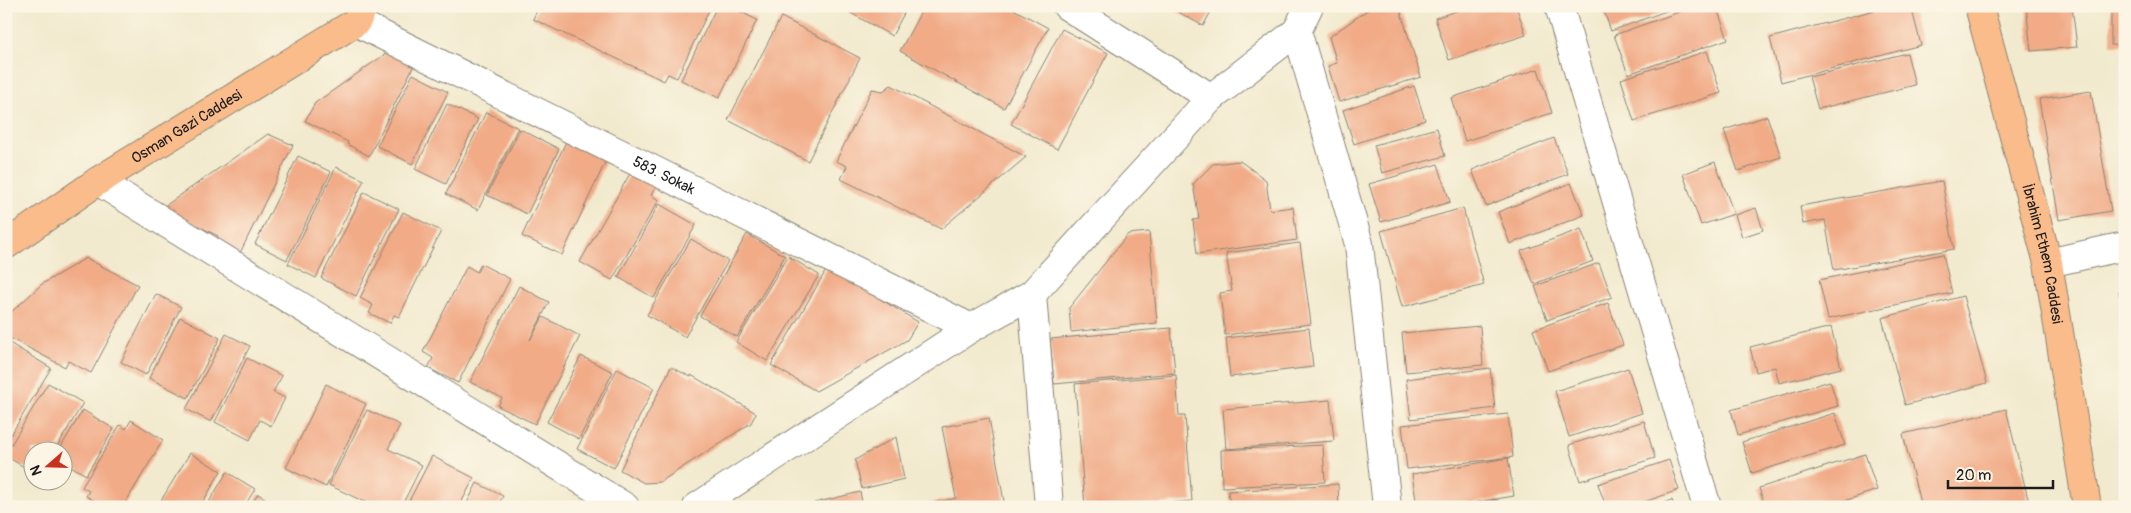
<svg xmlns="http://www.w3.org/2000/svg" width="2131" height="513" viewBox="0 0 2131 513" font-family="Pangolin,sans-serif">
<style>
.building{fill:#f1ab87}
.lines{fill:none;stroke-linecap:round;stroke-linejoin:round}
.minor-casing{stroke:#878375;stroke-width:30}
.major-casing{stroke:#878375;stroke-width:30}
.minor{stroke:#fff;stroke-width:28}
.major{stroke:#f9bc8a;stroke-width:28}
.labels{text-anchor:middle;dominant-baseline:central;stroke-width:4.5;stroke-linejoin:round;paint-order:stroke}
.street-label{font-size:15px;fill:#1c1c1c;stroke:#fcf5e5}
</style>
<rect width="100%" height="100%" fill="#fcf5e5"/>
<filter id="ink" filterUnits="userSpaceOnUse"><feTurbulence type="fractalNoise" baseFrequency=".02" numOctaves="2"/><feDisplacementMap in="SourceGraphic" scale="10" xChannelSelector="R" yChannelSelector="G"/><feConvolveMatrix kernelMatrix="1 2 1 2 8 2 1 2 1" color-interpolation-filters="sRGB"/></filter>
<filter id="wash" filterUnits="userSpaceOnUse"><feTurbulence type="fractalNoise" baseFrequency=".0096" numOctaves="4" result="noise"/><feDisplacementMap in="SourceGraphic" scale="20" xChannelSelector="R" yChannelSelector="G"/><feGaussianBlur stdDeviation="1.12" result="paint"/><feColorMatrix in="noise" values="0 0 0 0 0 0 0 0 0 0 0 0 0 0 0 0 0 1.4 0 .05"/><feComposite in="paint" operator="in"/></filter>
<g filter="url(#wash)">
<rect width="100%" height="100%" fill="#f2eace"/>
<g id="blocks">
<!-- building -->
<g class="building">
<path d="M539,6H711L677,78L668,74L664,81L533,19Z"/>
<path d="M717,6H729L757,20L719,98L681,80Z"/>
<path d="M838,6H908L892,36Z"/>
<path d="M924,6H1008L1048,28L1004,108L900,51Z"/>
<path d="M1174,6H1214L1203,26L1173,9Z"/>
<path d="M1373,6H1399L1421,77L1339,102L1328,66L1337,63L1329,37Z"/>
<path d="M1471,6H1516L1526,35L1449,60L1435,18Z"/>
<path d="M1602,6H1680L1611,31Z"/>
<path d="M1696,6H1716L1728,39L1628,74L1614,35Z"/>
<path d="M1890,6H1911L1921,45L1781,82L1770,38Z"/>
<path d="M2026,6H2072L2077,47L2031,51Z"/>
<rect x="2111" y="6" width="14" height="39"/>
<path d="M781,17L860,58L808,161L728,120Z"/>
<path d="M1062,29L1108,53L1057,149L1011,124Z"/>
<path d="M394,48L417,59L369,156L347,144L348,142L305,121L315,103Z"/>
<path d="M1707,51L1721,93L1634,121L1621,79Z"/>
<path d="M1907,53L1915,85L1818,109L1809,77Z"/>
<path d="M1538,69L1552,113L1465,141L1451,98Z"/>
<path d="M413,74L448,92L412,164L377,146Z"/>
<path d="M891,85L1026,157L941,229L841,179L847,166L836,161L872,89L883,91Z"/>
<path d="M1414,86L1425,120L1354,144L1343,110Z"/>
<path d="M2091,91L2111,211L2059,220L2039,99Z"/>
<path d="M447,104L478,119L446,184L415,169Z"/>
<path d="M486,112L518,128L478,210L446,194Z"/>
<path d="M1767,116L1781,157L1738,171L1724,130Z"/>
<path d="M1437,128L1445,156L1382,173L1374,145Z"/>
<path d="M520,129L559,149L527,214L487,195Z"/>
<path d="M570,133L610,152L562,255L522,236Z"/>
<path d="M268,134L293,145L240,253L216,241L218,236L162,208Z"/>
<path d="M1554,138L1568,174L1486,206L1472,170Z"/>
<path d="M298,156L331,172L287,260L255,244Z"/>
<path d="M1240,161L1266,180L1270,210L1293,207L1297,240L1197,254L1193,220L1199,219L1193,184L1213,164Z"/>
<path d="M1715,162L1734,214L1701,225L1683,174Z"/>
<path d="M1438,164L1450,202L1381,222L1369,184Z"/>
<path d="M336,167L364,180L316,278L288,264Z"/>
<path d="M632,170L657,185L651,195L659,200L612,280L580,262Z"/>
<path d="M1942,181L1954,249L1834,270L1825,220L1803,224L1800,206Z"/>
<path d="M1571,183L1584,215L1510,244L1498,212Z"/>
<path d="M364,192L399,209L356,296L321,278Z"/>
<path d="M659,204L696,225L654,298L618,277Z"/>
<path d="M1463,208L1484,285L1402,307L1381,231Z"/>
<path d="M1756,208L1763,230L1742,237L1735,215Z"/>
<path d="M403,212L441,231L399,317L394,315L390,323L369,313L373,305L360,298Z"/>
<path d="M1581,229L1593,261L1534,284L1521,251Z"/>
<path d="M1149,232L1157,323L1071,332L1069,308L1128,234Z"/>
<path d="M747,234L785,256L737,337L700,316Z"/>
<path d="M691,239L728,261L685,337L647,315Z"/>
<path d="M1300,243L1311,324L1225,335L1220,293L1232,291L1226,253Z"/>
<path d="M1943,254L1952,293L1828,319L1819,280Z"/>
<path d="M788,256L819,275L767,361L736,342Z"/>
<path d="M86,258L138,285L91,373L68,361L65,367L6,336V317L42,284Z"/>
<path d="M1599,263L1612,297L1547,320L1535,286Z"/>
<path d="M481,264L510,279L458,383L428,368L433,358L423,352L467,266L477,272Z"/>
<path d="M828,267L918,322L907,340L816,391L771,365Z"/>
<path d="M519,286L549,302L530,340L543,317L580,336L535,424L498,406L502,398L470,382Z"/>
<path d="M2125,291V311H2124L2119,292Z"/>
<path d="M156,294L181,307L146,375L121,362Z"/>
<path d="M1963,296L1987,383L1905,405L1882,318Z"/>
<path d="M1608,303L1623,345L1548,371L1533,330Z"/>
<path d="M180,317L220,338L188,398L149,378Z"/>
<path d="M1480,326L1483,365L1406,372L1402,333Z"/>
<path d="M1831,327L1841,368L1779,383L1775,367L1756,372L1750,347Z"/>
<path d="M1171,328L1175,373L1054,384L1050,339Z"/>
<path d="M1309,328L1313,367L1230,377L1226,338Z"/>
<path d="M226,334L250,346L211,422L186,409Z"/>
<path d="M6,341L51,368L6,443Z"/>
<path d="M581,356L613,372L579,439L547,422Z"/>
<path d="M247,358L282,376L273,392L285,398L271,426L260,420L250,440L215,422Z"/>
<path d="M671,367L691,377V375L756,413L751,423L660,482L644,483L620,470Z"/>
<path d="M1490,368L1495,408L1411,419L1406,379Z"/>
<path d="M1628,368L1642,413L1569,437L1555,391Z"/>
<path d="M617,369L654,388L614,468L577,449Z"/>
<path d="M1176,375L1179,416H1185L1192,501L1122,507H1085L1075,384Z"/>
<path d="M1830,381L1838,406L1738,435L1731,410Z"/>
<path d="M48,383L83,403L55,450H32V472L6,456V453Z"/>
<path d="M326,384L366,404L326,487L286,468Z"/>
<path d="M1330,400L1334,441L1226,449L1223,409Z"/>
<path d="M2006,409L2030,507H1921L1903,434Z"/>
<path d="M83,410L114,429L86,475L62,461V450H59Z"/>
<path d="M367,410L400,425L388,449L422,465L401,507H375L329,485Z"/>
<path d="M1835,413L1845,445L1752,473L1742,442Z"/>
<path d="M1508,414L1513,457L1407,469L1402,425Z"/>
<path d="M2125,417V439H2124L2120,419Z"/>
<path d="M989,418L1005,507H914L956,498L942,427Z"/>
<path d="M131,420L163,440L123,507H105L86,496L89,491L82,487L120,425L126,429Z"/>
<path d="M1644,421L1655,458L1580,481L1569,445Z"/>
<path d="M896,437L904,479L862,489L855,460Z"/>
<path d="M1323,445L1325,482L1222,487L1221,450Z"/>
<path d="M190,453L221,471L200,507H157Z"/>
<path d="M1865,454L1877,490L1826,507H1765L1759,488Z"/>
<path d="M432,456L474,478L459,507H406Z"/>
<path d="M1508,458L1514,496L1448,507H1417L1412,474Z"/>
<path d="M1669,460L1679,490L1629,507H1606L1598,484Z"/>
<path d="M227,472L255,489L244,507H206Z"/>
<path d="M477,483L503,496L497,507H465Z"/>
<path d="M1338,484L1339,507H1230L1228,491Z"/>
<path d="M860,492L863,507H815L814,503Z"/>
<path d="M258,494L280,507H250Z"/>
<path d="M1498,500L1500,507H1463V506Z"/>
<path d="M1672,500L1674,507H1654V506Z"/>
</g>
</g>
</g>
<g filter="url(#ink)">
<use href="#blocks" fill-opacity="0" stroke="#878375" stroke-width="1"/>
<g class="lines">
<!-- minor casing -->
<g class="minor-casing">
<g id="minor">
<path d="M1067,6L1211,98"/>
<path d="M1559,6L1707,507"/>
<path id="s1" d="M356,22L971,328"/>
<path d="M1297,31L1309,6"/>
<path d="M98,181L625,507"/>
<path d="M2048,263L2125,246"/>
<path d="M1032,294L1049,507"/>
<path d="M697,507L971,328L1032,294L1211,98L1297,31L1359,244L1387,507"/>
</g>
</g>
<!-- major casing -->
<g class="major-casing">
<g id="major">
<path id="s2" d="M1979,6L2048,263L2087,507"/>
<path id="s3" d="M6,245L98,181L356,22L364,6"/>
</g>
</g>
<!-- minor -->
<use href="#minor" class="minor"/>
<!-- major -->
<use href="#major" class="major"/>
</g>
</g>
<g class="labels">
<!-- street labels -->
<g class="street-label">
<text stroke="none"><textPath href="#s3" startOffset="216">Osman Gazi Caddesi</textPath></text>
<text stroke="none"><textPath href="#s1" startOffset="344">583. Sokak</textPath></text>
<text stroke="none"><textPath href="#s2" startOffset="256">İbrahim Ethem Caddesi</textPath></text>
</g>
</g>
<!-- margin -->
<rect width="2131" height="513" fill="none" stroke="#fcf5e5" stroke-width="25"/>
<!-- north arrow -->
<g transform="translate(48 466) rotate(250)"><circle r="24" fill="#fcf5e5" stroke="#a29e95"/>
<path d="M0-4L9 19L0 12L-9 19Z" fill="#c8321e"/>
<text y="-8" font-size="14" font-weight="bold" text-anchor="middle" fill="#1c1c1c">N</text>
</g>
<!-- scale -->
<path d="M1948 480v8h105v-8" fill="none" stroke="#1c1c1c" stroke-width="2.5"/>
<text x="1956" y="480" font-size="15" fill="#1c1c1c" stroke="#fcf5e5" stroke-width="4" paint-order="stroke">20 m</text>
</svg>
